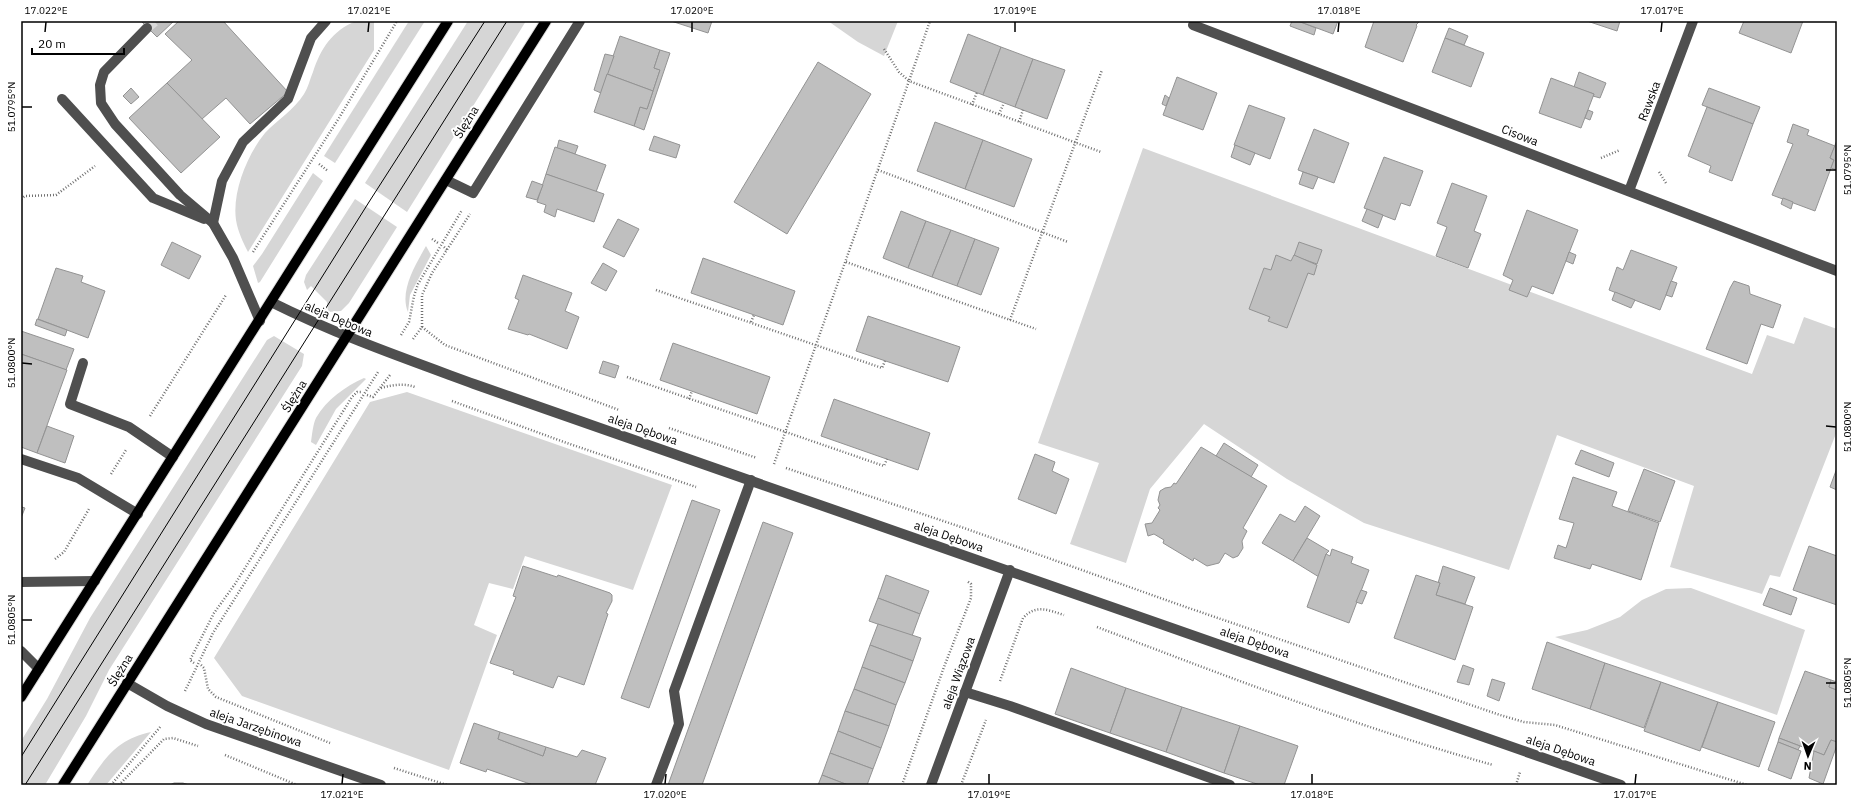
<svg xmlns="http://www.w3.org/2000/svg" width="1858" height="806" viewBox="0 0 1858 806" font-family="'IBM Plex Sans',sans-serif">
<style>
.green{fill:#d6d6d6}
.building{fill:#bfbfbf;stroke:#939393}
.lines{fill:none;stroke-linecap:round;stroke-linejoin:round}
.minor-tunnel{stroke:#d9d9d9;stroke-width:10;stroke-dasharray:10 5;stroke-linecap:butt}
.major-casing{stroke:#dbdbdb;stroke-width:12}
.path{stroke:#717171;stroke-width:2.5;stroke-dasharray:1 2;stroke-linecap:butt}
.minor{stroke:#4f4f4f;stroke-width:10}
.major{stroke:#000;stroke-width:10}
.tram{stroke:#000;stroke-width:1}
.ticks{fill:none;stroke:#000;stroke-width:1.5}
.labels{text-anchor:middle;dominant-baseline:central;stroke-width:4;stroke-linejoin:round;paint-order:stroke}
.street-label{font-size:12px;fill:#000;stroke:#fff}
.neatline{fill:none;stroke:#000;stroke-width:1.5}
.ticks-label{font-size:10px;text-anchor:middle;fill:#000}
</style>
<rect width="100%" height="100%" fill="#fff"/>
<!-- green -->
<g class="green">
<path d="M356,21H374V50L248,252C243,242 238,232 236,220C232,192 247,155 265,133C277,120 294,110 304,94C308,88 310,79 313,72C321,48 332,31 356,21Z"/>
<path d="M409,21H425L335,163L324,156Z"/>
<path d="M468,21H526L407,212L365,183Z"/>
<path d="M828,21H898L884,56L858,42Z"/>
<path d="M1143,148L1752,374L1767,335L1794,344L1804,317L1837,329V431L1780,577L1770,575L1762,594L1670,567L1694,486L1557,435L1509,570L1364,523L1287,479L1204,424L1150,489L1126,563L1070,544L1099,463L1038,443Z"/>
<path d="M313,173L323,181L260,282L258,283L253,266L262,254Z"/>
<path d="M355,199L397,227L349,303L341,311L328,312L327,302L311,286L307,290L304,282L306,275Z"/>
<path d="M426,246L431,255L410,295L408,312C399,291 416,264 426,246Z"/>
<path d="M274,336L304,354L302,366L109,670L86,716L45,785H21V741L47,699L90,618L267,340Z"/>
<path d="M364,378L366,379L336,409L316,445L311,442C312,435 313,424 316,418C326,400 346,386 364,378Z"/>
<path d="M407,392L672,485L633,590L525,556L513,589L489,583L474,625L497,635L449,770L242,696L214,658L370,402Z"/>
<path d="M1691,588L1805,630L1777,715L1555,637L1587,630L1620,617L1642,600L1666,589Z"/>
<path d="M151,732L106,785H87C105,758 117,739 151,732Z"/>
</g>
<!-- building -->
<g class="building">
<path d="M141,21H174L157,37Z"/>
<path d="M179,21H223L288,92L250,124L226,98L202,119L167,83L192,60L165,34Z"/>
<path d="M671,21H712L708,33Z"/>
<path d="M1292,21H1298L1316,28L1314,35L1290,26Z"/>
<path d="M1298,21H1338L1333,34Z"/>
<path d="M1374,21H1420L1416,25L1417,26L1403,62L1365,47Z"/>
<path d="M1587,21H1620L1617,31Z"/>
<path d="M1744,21H1803L1791,53L1739,33Z"/>
<path d="M1449,28L1468,36L1464,45L1445,38Z"/>
<path d="M968,34L1001,47L983,95L950,82Z"/>
<path d="M620,36L660,50L654,68L660,70L653,91L607,74Z"/>
<path d="M1445,38L1484,53L1471,87L1432,72Z"/>
<path d="M1001,47L1033,59L1015,107L983,95Z"/>
<path d="M660,50L670,53L644,130L634,126L640,107L647,109L660,70L654,68Z"/>
<path d="M605,54L614,56L601,93L594,90Z"/>
<path d="M1033,59L1065,70L1047,119L1015,107Z"/>
<path d="M818,62L871,94L787,234L734,202Z"/>
<path d="M1579,72L1606,83L1600,98L1593,96L1594,94L1574,87Z"/>
<path d="M607,74L653,91L647,109L640,107L634,126L594,112Z"/>
<path d="M1177,77L1217,93L1203,130L1163,115Z"/>
<path d="M1551,78L1594,94L1581,128L1539,113Z"/>
<path d="M167,83L220,137L181,173L129,118Z"/>
<path d="M131,88L139,97L131,104L123,96Z"/>
<path d="M1709,88L1760,107L1753,124L1702,105Z"/>
<path d="M1165,95L1169,98L1166,106L1162,104Z"/>
<path d="M1249,105L1285,118L1270,159L1234,145Z"/>
<path d="M1707,107L1753,124L1732,181L1709,172L1711,166L1688,156Z"/>
<path d="M1588,110L1593,112L1590,120L1585,118Z"/>
<path d="M935,122L983,140L965,189L917,171Z"/>
<path d="M1793,124L1809,130L1807,135L1835,146L1830,158L1834,160L1815,211L1772,195L1793,144L1787,142Z"/>
<path d="M1314,129L1349,143L1334,183L1298,170Z"/>
<path d="M654,136L680,145L676,158L649,150Z"/>
<path d="M559,140L578,146L575,154L557,148Z"/>
<path d="M983,140L1032,159L1014,207L965,189Z"/>
<path d="M1837,140V170L1831,168L1834,160L1830,158Z"/>
<path d="M1235,145L1255,153L1250,165L1231,157Z"/>
<path d="M555,147L606,165L596,192L546,174Z"/>
<path d="M1384,157L1423,171L1410,206L1401,203L1395,220L1364,208Z"/>
<path d="M1303,172L1318,177L1313,189L1299,184Z"/>
<path d="M546,174L604,194L594,222L557,209L555,217L544,212L546,205L537,202Z"/>
<path d="M532,181L543,185L537,200L526,197Z"/>
<path d="M1452,183L1487,196L1474,231L1481,234L1468,268L1436,256L1447,227L1437,223Z"/>
<path d="M1783,198L1793,202L1791,209L1781,204Z"/>
<path d="M1367,209L1383,215L1378,228L1362,221Z"/>
<path d="M1527,210L1578,230L1553,294L1532,286L1527,297L1509,290L1513,280L1503,275Z"/>
<path d="M901,211L926,221L908,268L883,258Z"/>
<path d="M618,219L639,229L624,257L603,247Z"/>
<path d="M926,221L951,230L932,277L908,268Z"/>
<path d="M951,230L975,239L957,286L932,277Z"/>
<path d="M975,239L999,248L981,295L957,286Z"/>
<path d="M172,242L201,256L189,279L161,265Z"/>
<path d="M1299,242L1322,250L1317,264L1294,256Z"/>
<path d="M1631,250L1677,267L1660,310L1609,290L1617,267L1623,270Z"/>
<path d="M1569,252L1576,255L1573,264L1566,261Z"/>
<path d="M1276,255L1291,261L1294,255L1317,265L1314,275L1308,273L1287,328L1268,321L1270,317L1249,309L1264,268L1271,270Z"/>
<path d="M703,258L795,291L783,325L691,293Z"/>
<path d="M603,263L617,271L606,291L591,283Z"/>
<path d="M56,268L83,276L81,282L105,291L88,338L38,319Z"/>
<path d="M523,275L572,293L565,311L579,317L567,349L529,334L528,335L508,329L519,300L515,298Z"/>
<path d="M1671,281L1677,283L1672,297L1666,295Z"/>
<path d="M1734,281L1749,286L1750,294L1781,305L1773,328L1761,324L1747,364L1706,349L1730,288Z"/>
<path d="M1615,292L1635,300L1631,308L1612,300Z"/>
<path d="M868,316L960,347L948,382L856,351Z"/>
<path d="M37,319L67,330L65,336L35,325Z"/>
<path d="M21,331L74,349L66,370L21,354Z"/>
<path d="M673,343L770,377L757,414L660,380Z"/>
<path d="M21,354L67,370L37,453L21,447Z"/>
<path d="M603,361L619,366L615,378L599,373Z"/>
<path d="M834,399L930,433L918,470L821,436Z"/>
<path d="M47,426L74,436L65,463L37,453Z"/>
<path d="M1224,443L1258,465L1251,477L1216,456Z"/>
<path d="M1201,447L1267,486L1243,528L1247,531L1242,541L1243,548L1238,556L1233,558L1225,553L1219,563L1207,566L1194,558L1193,561L1163,543L1164,540L1154,534L1148,536L1145,524L1152,523L1160,510L1158,508L1160,505L1158,500L1160,491L1165,488L1171,487L1174,483L1176,484Z"/>
<path d="M1581,450L1614,463L1609,477L1575,464Z"/>
<path d="M1035,454L1055,462L1052,471L1069,479L1056,514L1018,499Z"/>
<path d="M1837,468V490L1830,487Z"/>
<path d="M1644,469L1675,481L1660,522L1628,511Z"/>
<path d="M1573,477L1617,492L1612,506L1659,523L1641,580L1592,564L1590,569L1554,558L1558,545L1566,548L1574,523L1559,519Z"/>
<path d="M692,500L720,510L649,708L621,698Z"/>
<path d="M1305,506L1320,516L1293,561L1262,543L1280,514L1295,522Z"/>
<path d="M22,507L25,508L21,518V509Z"/>
<path d="M763,522L793,533L702,785H668Z"/>
<path d="M1307,538L1329,551L1326,554L1319,577L1293,561Z"/>
<path d="M1809,546L1837,556V605L1793,590Z"/>
<path d="M1332,549L1353,557L1351,563L1369,570L1349,623L1307,607L1326,554L1330,556Z"/>
<path d="M523,566L557,577L558,575L610,593L612,595V601L606,613L608,614L584,685L558,676L553,688L513,674L514,671L490,663L516,597L513,596Z"/>
<path d="M1443,566L1475,577L1465,604L1436,595L1440,583H1438Z"/>
<path d="M886,575L929,591L920,614L878,598Z"/>
<path d="M1416,575L1440,583L1436,595L1473,607L1455,660L1394,638Z"/>
<path d="M1770,588L1797,598L1791,615L1763,605Z"/>
<path d="M1361,590L1367,592L1362,604L1356,602Z"/>
<path d="M878,598L920,614L912,636L869,621Z"/>
<path d="M878,624L921,638L913,661L870,645Z"/>
<path d="M1547,642L1605,663L1590,709L1532,689Z"/>
<path d="M870,645L913,661L905,683L862,667Z"/>
<path d="M1605,663L1661,682L1644,728L1590,709Z"/>
<path d="M1463,665L1474,669L1469,685L1457,682Z"/>
<path d="M862,667L905,683L896,705L854,689Z"/>
<path d="M1071,668L1126,688L1110,733L1055,714Z"/>
<path d="M1805,671L1831,680L1829,687L1837,690V742L1831,740L1824,755L1779,738Z"/>
<path d="M1492,679L1505,683L1499,701L1487,696Z"/>
<path d="M1831,680L1837,682V690L1829,687Z"/>
<path d="M1661,682L1718,702L1700,751L1644,731Z"/>
<path d="M1126,688L1182,707L1166,752L1110,733Z"/>
<path d="M854,689L896,705L889,726L845,711Z"/>
<path d="M1718,702L1775,722L1759,767L1702,747Z"/>
<path d="M1182,707L1240,726L1224,773L1166,752Z"/>
<path d="M845,711L889,726L881,748L838,731Z"/>
<path d="M474,723L500,732L498,739L543,756L546,747L577,757L582,750L606,758L595,785H533L487,769L486,772L460,763Z"/>
<path d="M1240,726L1298,746L1284,785H1260L1224,773Z"/>
<path d="M838,731L881,748L873,769L830,753Z"/>
<path d="M500,732L546,747L543,756L498,739Z"/>
<path d="M1779,738L1800,746L1798,750L1778,742Z"/>
<path d="M1831,740L1837,742V745L1823,784L1809,778L1814,751L1824,755Z"/>
<path d="M1778,742L1801,751L1791,779L1768,770Z"/>
<path d="M830,753L873,769L867,785H848L822,775Z"/>
<path d="M822,775L848,785H818Z"/>
<path d="M174,783H179V785H170Z"/>
<path d="M179,783H183L189,785H179Z"/>
</g>
<g class="lines">
<!-- minor-tunnel -->
<path class="minor-tunnel" d="M147,28L155,21"/>
<!-- major casing -->
<g class="major-casing">
<g id="major">
<path d="M21,697L448,21"/>
<path d="M63,785L546,21"/>
</g>
</g>
<!-- path -->
<g class="path">
<path d="M884,49L899,72L909,81L930,21"/>
<path d="M972,105L977,92"/>
<path d="M999,114L1004,103"/>
<path d="M1019,122L1023,110"/>
<path d="M1601,158L1620,150"/>
<path d="M319,164L328,171"/>
<path d="M878,170L1068,242"/>
<path d="M1659,172L1666,183"/>
<path d="M21,199L25,196L56,195L95,166"/>
<path d="M432,239L438,243"/>
<path d="M444,247L447,250"/>
<path d="M253,252L339,118L397,21"/>
<path d="M846,262L1036,329"/>
<path d="M656,290L882,368L885,361"/>
<path d="M1010,320L1102,70"/>
<path d="M751,322L754,315"/>
<path d="M422,327L445,345L619,410"/>
<path d="M401,335L409,322L414,296L418,284L462,210"/>
<path d="M413,339L422,327V295L432,273L470,214"/>
<path d="M627,377L884,466L887,459"/>
<path d="M381,388C392,385 404,383 415,387"/>
<path d="M367,395L373,397L390,375"/>
<path d="M689,399L692,391"/>
<path d="M452,401L564,442L696,487"/>
<path d="M150,416L226,295"/>
<path d="M669,428L757,458"/>
<path d="M774,464L909,81L1101,152"/>
<path d="M786,468L964,528L1180,605L1500,715L1524,722L1555,725L1747,785"/>
<path d="M111,474L126,450"/>
<path d="M55,559L64,552L89,509"/>
<path d="M1097,627C1228,677 1358,727 1493,765"/>
<path d="M194,663L190,660L214,613L235,584L352,397L357,392H361"/>
<path d="M201,665L204,668L208,689L216,697L330,743"/>
<path d="M1000,681L1023,618C1036,604 1048,610 1064,615"/>
<path d="M185,691L213,633L378,372"/>
<path d="M225,755L297,785"/>
<path d="M394,768L447,785"/>
<path d="M111,785L161,726"/>
<path d="M119,785L164,739L173,738L198,746"/>
<path d="M902,785L944,667L971,598V584L967,581"/>
<path d="M961,785L986,720"/>
<path d="M1516,785L1520,772"/>
</g>
<!-- minor -->
<g class="minor">
<path d="M1193,25L1837,271"/>
<path d="M147,28L104,72L100,85L101,103L115,124L180,195L213,223L233,258L260,321"/>
<path d="M62,99L153,198L204,219"/>
<path d="M446,180L473,193L580,21"/>
<path d="M1629,191L1693,21"/>
<path d="M213,223L222,181L243,142L288,99L311,38L326,21"/>
<path d="M271,302C337,335 406,359 474,384L1621,785"/>
<path d="M83,363L70,404L129,427L173,457"/>
<path d="M21,459L78,478L138,514"/>
<path d="M21,582L95,581"/>
<path d="M21,651L39,669"/>
<path d="M127,683L167,706L206,724L381,785"/>
<path d="M965,692L1010,706L1230,785"/>
<path d="M656,785L679,724L674,691L751,480"/>
<path d="M931,785L1010,570"/>
</g>
<!-- major -->
<use href="#major" class="major"/>
<!-- tram -->
<g class="tram">
<path d="M21,757L369,202L485,21"/>
<path d="M25,785L507,21"/>
</g>
</g>
<!-- ticks -->
<path class="ticks" d="M45,32L46,22M368,32L369,22M692,32V22M1015,32V22M1338,32L1339,22M1661,32L1662,22M22,107H32M1826,170H1836M22,363L32,364M1826,426L1836,427M22,620H32M1826,683H1836M342,784L343,774M665,784L666,774M989,784V774M1312,784V774M1635,784L1636,774"/>
<g class="labels">
<!-- street labels -->
<g class="street-label">
<text transform="translate(1649 101) rotate(-69)">Rawska</text>
<text transform="translate(466 122) rotate(-58)">Ślężna</text>
<text transform="translate(1520 135) rotate(21)">Cisowa</text>
<text transform="translate(339 319) rotate(23)">aleja Dębowa</text>
<text transform="translate(294 396) rotate(-58)">Ślężna</text>
<text transform="translate(643 429) rotate(19)">aleja Dębowa</text>
<text transform="translate(949 536) rotate(19)">aleja Dębowa</text>
<text transform="translate(1255 642) rotate(19)">aleja Dębowa</text>
<text transform="translate(120 670) rotate(-58)">Ślężna</text>
<text transform="translate(958 673) rotate(-70)">aleja Wiązowa</text>
<text transform="translate(256 727) rotate(19)">aleja Jarzębinowa</text>
<text transform="translate(1561 750) rotate(19)">aleja Dębowa</text>
</g>
</g>
<!-- border -->
<rect width="1858" height="806" fill="none" stroke="#ffffff" stroke-width="44"/>
<!-- north arrow -->
<g transform="translate(1808 756) rotate(182)" stroke="#ffffff" stroke-width="3" paint-order="stroke">
<path d="M0-3L7 15L0 10L-7 15Z" fill="#000000"/>
<text y="-6" font-size="11" font-weight="bold" text-anchor="middle" fill="#000000">N</text>
</g>
<!-- scale -->
<path d="M32 48v6h92v-6" fill="none" stroke="#000000" stroke-width="2"/>
<text x="38" y="48" font-size="12" fill="#000000" stroke="#ffffff" stroke-width="3" paint-order="stroke">20 m</text>
<rect x="22" y="22" width="1814" height="762" class="neatline"/>
<g class="ticks-label">
<text x="46" y="14">17.022°E</text>
<text x="369" y="14">17.021°E</text>
<text x="692" y="14">17.020°E</text>
<text x="1015" y="14">17.019°E</text>
<text x="1339" y="14">17.018°E</text>
<text x="1662" y="14">17.017°E</text>
<text transform="translate(11 107) rotate(-90)" y="4">51.0795°N</text>
<text transform="translate(1847 170) rotate(-90)" y="4">51.0795°N</text>
<text transform="translate(11 363) rotate(-90)" y="4">51.0800°N</text>
<text transform="translate(1847 427) rotate(-90)" y="4">51.0800°N</text>
<text transform="translate(11 620) rotate(-90)" y="4">51.0805°N</text>
<text transform="translate(1847 683) rotate(-90)" y="4">51.0805°N</text>
<text x="342" y="798">17.021°E</text>
<text x="665" y="798">17.020°E</text>
<text x="989" y="798">17.019°E</text>
<text x="1312" y="798">17.018°E</text>
<text x="1635" y="798">17.017°E</text>
</g>
</svg>
